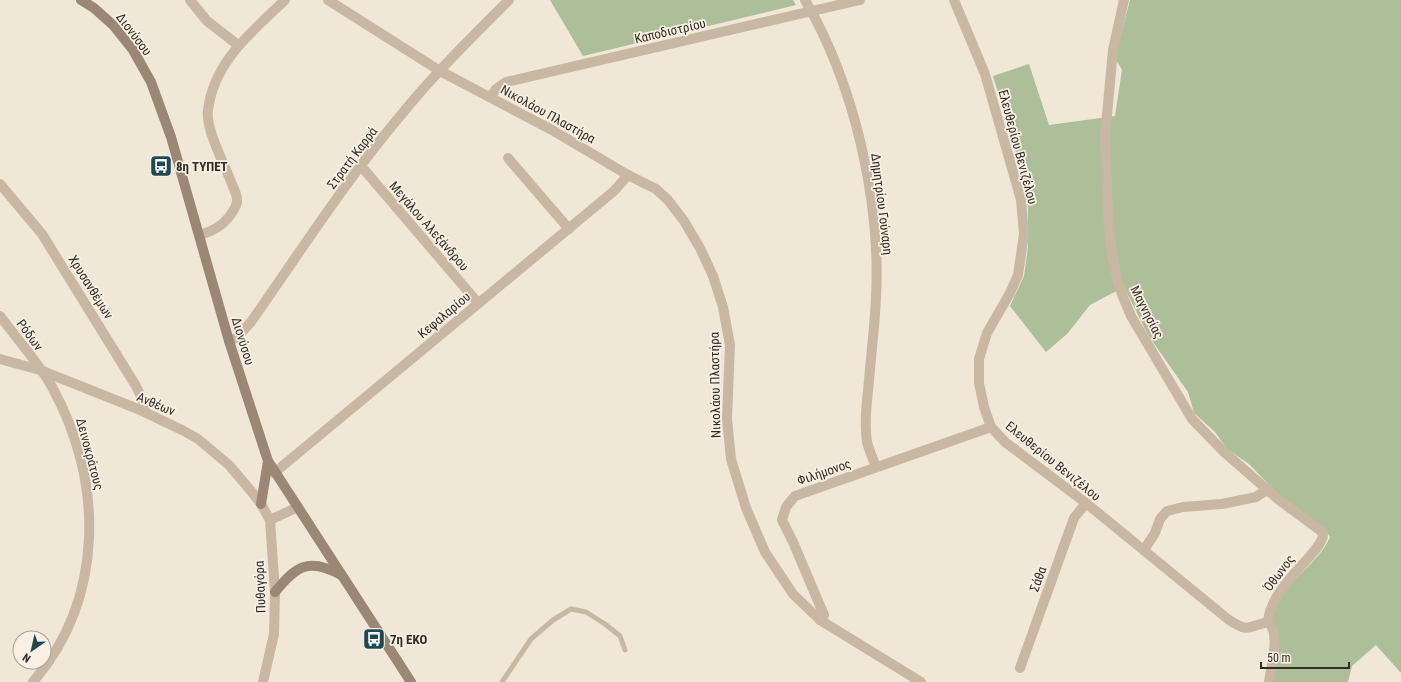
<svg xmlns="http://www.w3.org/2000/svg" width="1401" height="682" viewBox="0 0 1401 682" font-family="'Roboto Condensed',sans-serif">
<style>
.green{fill:#adbf98}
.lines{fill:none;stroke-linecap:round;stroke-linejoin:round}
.service{stroke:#c8b8a3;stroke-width:5}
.minor{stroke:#c8b8a3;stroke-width:10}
.tertiary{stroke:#c8b8a3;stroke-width:10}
.secondary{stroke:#9b8775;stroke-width:10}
.labels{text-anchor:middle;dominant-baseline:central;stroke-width:3.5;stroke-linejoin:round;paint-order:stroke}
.street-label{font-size:13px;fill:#332b25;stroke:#f8f1e3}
.poi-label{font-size:13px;font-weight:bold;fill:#332b25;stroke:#f8f1e3;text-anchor:start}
</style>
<rect width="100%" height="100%" fill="#f0e7d7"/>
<!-- green -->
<g class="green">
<path d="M550,0H793L796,5L583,56Z"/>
<path d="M1130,0H1401V673L1376,645L1352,666L1348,682H1273C1273,665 1270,621 1275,608C1283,583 1318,565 1330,537L1325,529L1276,492L1249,464L1227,449L1215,432L1194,413L1188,392L1148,335L1124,287L1090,305L1067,334L1046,352L1010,306L1024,276L1028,246V208L1022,173L993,76L1029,64L1049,125L1115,116L1122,70L1115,58Z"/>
</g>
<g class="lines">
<!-- service -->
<path class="service" d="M502,682L531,639L553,620L571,609L586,612L605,624L620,636L625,650"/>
<!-- minor -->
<g class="minor">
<path d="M190,0L207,21L238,45"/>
<path d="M328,0L440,71L552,130L628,175L656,189L668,200L684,221L700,248L713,276L723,307L730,345L727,419L731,459L746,508L765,552L793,594L820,620L921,682"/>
<path d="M805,0C854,84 881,200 876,297C875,325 871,353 869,381C867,401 864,422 867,442C869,450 873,459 876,467"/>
<path d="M954,0L985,74L1021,200L1024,234L1018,275L1010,293L987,333L979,359V383L984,407L991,427L1005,442L1086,503L1229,620C1250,633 1246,627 1268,622"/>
<path d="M1124,0L1113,50L1105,136L1108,214L1112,255L1118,283L1123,297L1131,316L1192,419L1224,452L1279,500L1321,531L1323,535C1322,553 1270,586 1268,622"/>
<path d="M491,97L496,89L506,82L860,0"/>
<path d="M508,158L569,229"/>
<path d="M361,166L478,303"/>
<path d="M0,184L42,234L136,386L143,401L145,412"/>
<path d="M200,235C210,232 221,227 228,218C232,213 236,208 237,202C238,194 232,186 230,179C223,162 205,127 208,110C214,61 252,32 285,0"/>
<path d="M0,316C16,338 39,363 52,387C104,481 105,598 33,682"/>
<path d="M0,359L40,370L138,409L184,431L198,439L229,465L251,491L261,504L270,520L275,592L274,634L263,682"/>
<path d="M274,473L614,191L628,175"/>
<path d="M270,520L298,507"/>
<path d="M1144,550L1155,533L1160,519L1167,511L1183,507L1222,504L1256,497L1268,489"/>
<path d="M820,620L824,615L793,542L782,520L786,507L795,496L991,427"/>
<path d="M1268,622C1281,633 1271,666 1269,682"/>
<path d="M1020,668L1074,518L1086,503"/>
</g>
<!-- tertiary -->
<path class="tertiary" d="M229,341L236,338L251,322C300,252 346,180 401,115C434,74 472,37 509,0"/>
<!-- secondary -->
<g class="secondary">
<path d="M81,0L94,8L113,25L133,50L151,82L171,137L229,341L268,461L411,682"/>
<path d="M261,504L268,461"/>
<path d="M275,592C296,566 309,557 341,575"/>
</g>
</g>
<!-- icons -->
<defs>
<g id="bus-square" transform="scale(1.15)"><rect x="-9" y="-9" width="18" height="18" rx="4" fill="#1c4953" stroke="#f8f1e3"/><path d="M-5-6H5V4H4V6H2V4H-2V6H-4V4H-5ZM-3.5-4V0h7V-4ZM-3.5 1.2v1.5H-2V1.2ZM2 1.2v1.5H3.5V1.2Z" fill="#fff"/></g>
</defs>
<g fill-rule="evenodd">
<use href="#bus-square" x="161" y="166"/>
<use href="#bus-square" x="374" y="639"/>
</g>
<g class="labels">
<!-- street labels -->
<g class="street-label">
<text transform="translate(670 31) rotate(-13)">Καποδιστρίου</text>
<text transform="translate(134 34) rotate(53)">Διονύσου</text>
<text transform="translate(548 114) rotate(29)">Νικολάου Πλαστήρα</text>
<text transform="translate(1018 147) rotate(75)">Ελευθερίου Βενιζέλου</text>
<text transform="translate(352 158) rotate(-53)">Στρατή Καρρά</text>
<text transform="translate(882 204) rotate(83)">Δημητρίου Γούναρη</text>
<text transform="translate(429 226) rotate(49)">Μεγάλου Αλεξάνδρου</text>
<text transform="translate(91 287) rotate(58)">Χρυσανθέμων</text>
<text transform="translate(1147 312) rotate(63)">Μαγνησίας</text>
<text transform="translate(444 315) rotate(-40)">Κεφαλαρίου</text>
<text transform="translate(30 335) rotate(54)">Ρόδων</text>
<text transform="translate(243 341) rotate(73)">Διονύσου</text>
<text transform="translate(715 385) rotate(-91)">Νικολάου Πλαστήρα</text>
<text transform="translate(156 404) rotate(23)">Ανθέων</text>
<text transform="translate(90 454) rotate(75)">Δεινοκράτους</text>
<text transform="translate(1053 461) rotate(39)">Ελευθερίου Βενιζέλου</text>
<text transform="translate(824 472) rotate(-19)">Φιλήμονος</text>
<text transform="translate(1279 573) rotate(-53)">Όθωνος</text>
<text transform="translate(1038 579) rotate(-70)">Σάθα</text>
<text transform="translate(260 587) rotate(-92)">Πυθαγόρα</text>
</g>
<!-- poi labels -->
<g class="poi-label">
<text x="176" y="166">8η ΤΥΠΕΤ</text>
<text x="390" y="639">7η ΕΚΟ</text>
</g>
</g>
<!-- north arrow -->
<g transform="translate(32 650) rotate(214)"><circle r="19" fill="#f8f1e3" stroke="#a9a297"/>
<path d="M0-3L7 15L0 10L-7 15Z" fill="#1c4953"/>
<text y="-6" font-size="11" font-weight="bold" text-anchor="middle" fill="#332b25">N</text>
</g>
<!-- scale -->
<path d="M1261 662v6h88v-6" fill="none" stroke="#332b25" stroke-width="2"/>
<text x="1267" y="662" font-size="12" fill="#332b25" stroke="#f8f1e3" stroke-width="3" paint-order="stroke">50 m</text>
</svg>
